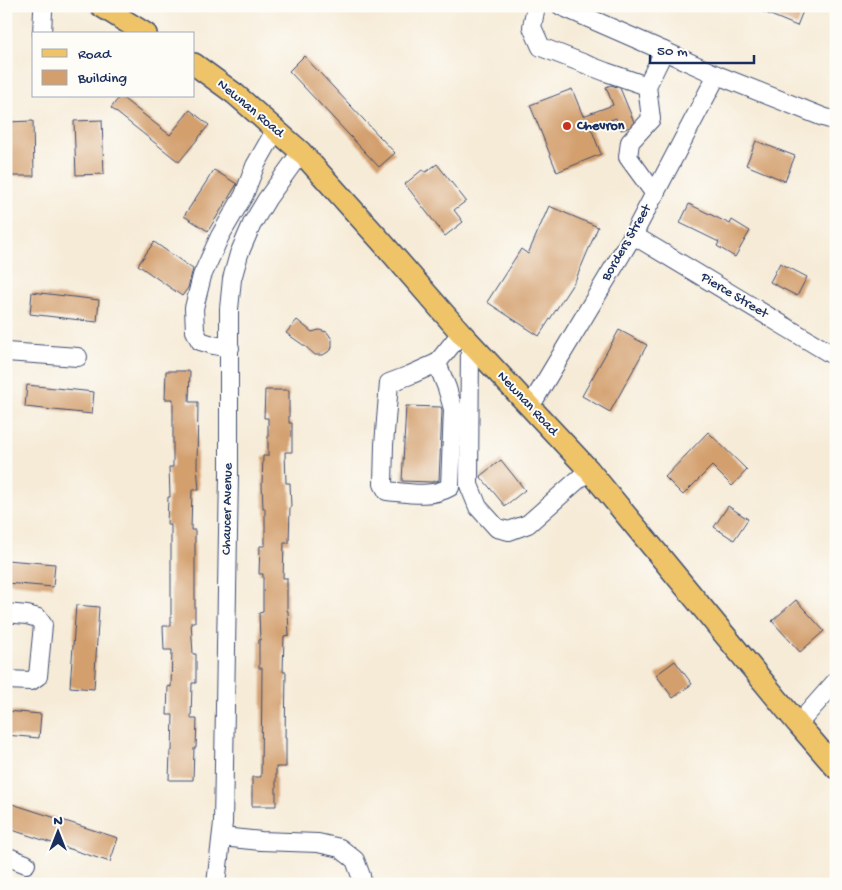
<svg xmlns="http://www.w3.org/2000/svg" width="842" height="890" viewBox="0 0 842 890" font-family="'Gochi Hand',sans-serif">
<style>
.building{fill:#d39f6d}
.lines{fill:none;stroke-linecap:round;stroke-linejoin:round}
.minor-casing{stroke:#3c4b70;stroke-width:20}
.major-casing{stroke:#3c4b70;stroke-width:24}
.minor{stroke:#fff;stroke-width:18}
.major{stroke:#efc469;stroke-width:21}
.poi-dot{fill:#c8321e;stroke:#fdfcf7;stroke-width:2}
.labels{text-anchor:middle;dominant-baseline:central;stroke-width:4;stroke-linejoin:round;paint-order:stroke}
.street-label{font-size:14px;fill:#1b2f5e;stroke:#fdfcf7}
.poi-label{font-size:14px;font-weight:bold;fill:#1b2f5e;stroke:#fdfcf7;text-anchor:start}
</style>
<rect width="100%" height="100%" fill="#fdfcf7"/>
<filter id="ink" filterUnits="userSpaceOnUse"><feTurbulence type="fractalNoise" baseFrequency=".02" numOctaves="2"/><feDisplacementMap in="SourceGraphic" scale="10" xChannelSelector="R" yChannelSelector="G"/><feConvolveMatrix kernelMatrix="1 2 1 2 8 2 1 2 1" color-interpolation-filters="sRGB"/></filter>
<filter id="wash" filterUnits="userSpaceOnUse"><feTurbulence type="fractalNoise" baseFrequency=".0096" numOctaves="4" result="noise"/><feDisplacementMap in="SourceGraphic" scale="20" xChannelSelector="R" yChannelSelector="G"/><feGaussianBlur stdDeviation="1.12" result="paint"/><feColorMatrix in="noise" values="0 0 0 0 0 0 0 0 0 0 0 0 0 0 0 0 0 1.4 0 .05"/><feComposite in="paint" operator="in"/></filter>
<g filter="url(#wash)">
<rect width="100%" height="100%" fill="#f6ebd7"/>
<g id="blocks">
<!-- building -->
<g class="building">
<path d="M749,6H805L797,26Z"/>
<path d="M304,56L395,153L379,167L289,71Z"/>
<path d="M611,85L620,88L634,122L630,127L621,130L616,118L591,128L601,154L557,172L530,105L572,89L583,116L613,105L606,87Z"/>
<path d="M120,96L170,135L190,110L209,125L179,162L111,108Z"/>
<path d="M102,120L104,174L76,175L74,121Z"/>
<path d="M33,121L34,176H6V122Z"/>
<path d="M756,141L795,156L785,181L746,165Z"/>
<path d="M437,164L466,201L454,210L463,222L445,236L405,184L422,170L426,172Z"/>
<path d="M214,170L237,184L208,231L184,216Z"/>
<path d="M689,204L730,224L732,220L750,231L735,257L717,246L719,242L680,223Z"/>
<path d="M549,206L598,227L576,279L539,336L487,302L521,249L528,254Z"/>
<path d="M154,242L193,269L188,288L182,296L138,265Z"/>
<path d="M780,263L807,277L797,296L770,282Z"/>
<path d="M32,292L99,300L97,322L30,314Z"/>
<path d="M297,320L312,332L319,330L327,332L332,339V347L331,350L323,355H315L306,347L286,333Z"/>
<path d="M619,330L647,345L610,412L582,396Z"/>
<path d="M166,371H190L189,402H198L197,466L199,490H192L191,530H195V622H191L193,654H196V683H192L191,719H197L196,748H194L193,780H169L170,751H172L173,715H167L168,686L171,687L172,650H164L163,626H171V525H167L168,497H170L169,467H173V399H165Z"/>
<path d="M27,385L94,392L92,414L25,407Z"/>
<path d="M265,390H289V423H292V452H285L286,483H290L291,507H290L289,543H284L283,578H287V611H288L289,635L284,636L283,672H286L285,738H286V767H276V806H252V777H261L262,668H259V640H260L259,613L263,612V574H259L260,546H265V508H263L262,484L263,456H268V418H264Z"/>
<path d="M406,406L441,407L442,410L439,480L432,482L402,481Z"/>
<path d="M708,432L747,470L732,486L712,466L683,495L665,477Z"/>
<path d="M501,460L525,490L505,506L480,476Z"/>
<path d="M728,506L748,519L734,540L714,527Z"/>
<path d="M6,560L55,564L53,587L6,583Z"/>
<path d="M796,600L824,631L800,652L772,621Z"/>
<path d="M76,605L99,607L94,689L70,687Z"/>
<path d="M675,661L692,684L673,698L656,675Z"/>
<path d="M6,711L41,714L39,738L6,735Z"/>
<path d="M6,802L118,838L110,862L6,828Z"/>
</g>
</g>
</g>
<g filter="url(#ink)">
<use href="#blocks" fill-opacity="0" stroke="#3c4b70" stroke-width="1"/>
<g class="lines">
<!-- minor casing -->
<g class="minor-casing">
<g id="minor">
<path d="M536,6L532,27L541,47L606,72L647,86"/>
<path d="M561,6L664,51L717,75L823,117L836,121"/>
<path d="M42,34L43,11L44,6"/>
<path d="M655,194L628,157L630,142L651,119L647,86L664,51"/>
<path d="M633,235L836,357"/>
<path d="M470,342L469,485L478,507L497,528L509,531L528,524L589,470"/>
<path d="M230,348L213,345L200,341L195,331L194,308L202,276L220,236L244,195L255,166L276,129"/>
<path d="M6,352L78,357"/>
<path d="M437,363L447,388L453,409L450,487C431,498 408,493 387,491L383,484L384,445L389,383L410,375L437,363L461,333"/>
<path d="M530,407L633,235L717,75"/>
<path d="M6,613L27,615L38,618L43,625L38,676L31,681L6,680"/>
<path d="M798,724L836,681"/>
<path d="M222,837L261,841L318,843L340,848L355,860L361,876L362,884"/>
<path d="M6,856L26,864"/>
<path d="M216,884L223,823L229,474V309L232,279L239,254L252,224L267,199L301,152"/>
</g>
</g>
<!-- major casing -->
<g class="major-casing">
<g id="major">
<path d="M101,6L146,34"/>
<path d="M194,64L235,94L301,152L381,241L461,333L589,470L798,724L836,768"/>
</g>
</g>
<!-- minor -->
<use href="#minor" class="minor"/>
<!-- major -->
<use href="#major" class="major"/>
</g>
</g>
<!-- markers -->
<circle class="poi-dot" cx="567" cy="126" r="5"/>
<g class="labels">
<!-- street labels -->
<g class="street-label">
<text transform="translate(250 109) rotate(40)">Newnan Road</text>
<text transform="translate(627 243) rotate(-60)">Borders Street</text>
<text transform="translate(734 296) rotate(31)">Pierce Street</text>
<text transform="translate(527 404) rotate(47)">Newnan Road</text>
<text transform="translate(228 509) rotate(-89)">Chaucer Avenue</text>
</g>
<!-- poi labels -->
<g class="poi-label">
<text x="577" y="126">Chevron</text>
</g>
</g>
<!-- margin -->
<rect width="842" height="890" fill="none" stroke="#fdfcf7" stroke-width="25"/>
<!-- legend -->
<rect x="32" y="32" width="162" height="65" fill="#fdfcf7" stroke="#a3aaba"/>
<rect x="42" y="49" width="25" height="8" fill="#efc469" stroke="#a3aaba"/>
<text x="78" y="58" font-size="15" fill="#1b2f5e">Road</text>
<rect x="42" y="70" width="25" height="15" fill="#d39f6d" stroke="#a3aaba"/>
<text x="78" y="82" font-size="15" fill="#1b2f5e">Building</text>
<!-- north arrow -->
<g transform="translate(58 832)" stroke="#fdfcf7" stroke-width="4" paint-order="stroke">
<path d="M0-4L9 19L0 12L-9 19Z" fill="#1b2f5e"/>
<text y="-8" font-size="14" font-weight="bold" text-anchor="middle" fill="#1b2f5e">N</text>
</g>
<!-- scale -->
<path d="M650 55v8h104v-8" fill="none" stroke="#1b2f5e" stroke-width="2.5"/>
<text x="657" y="55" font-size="15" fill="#1b2f5e" stroke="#fdfcf7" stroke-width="4" paint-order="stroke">50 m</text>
</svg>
